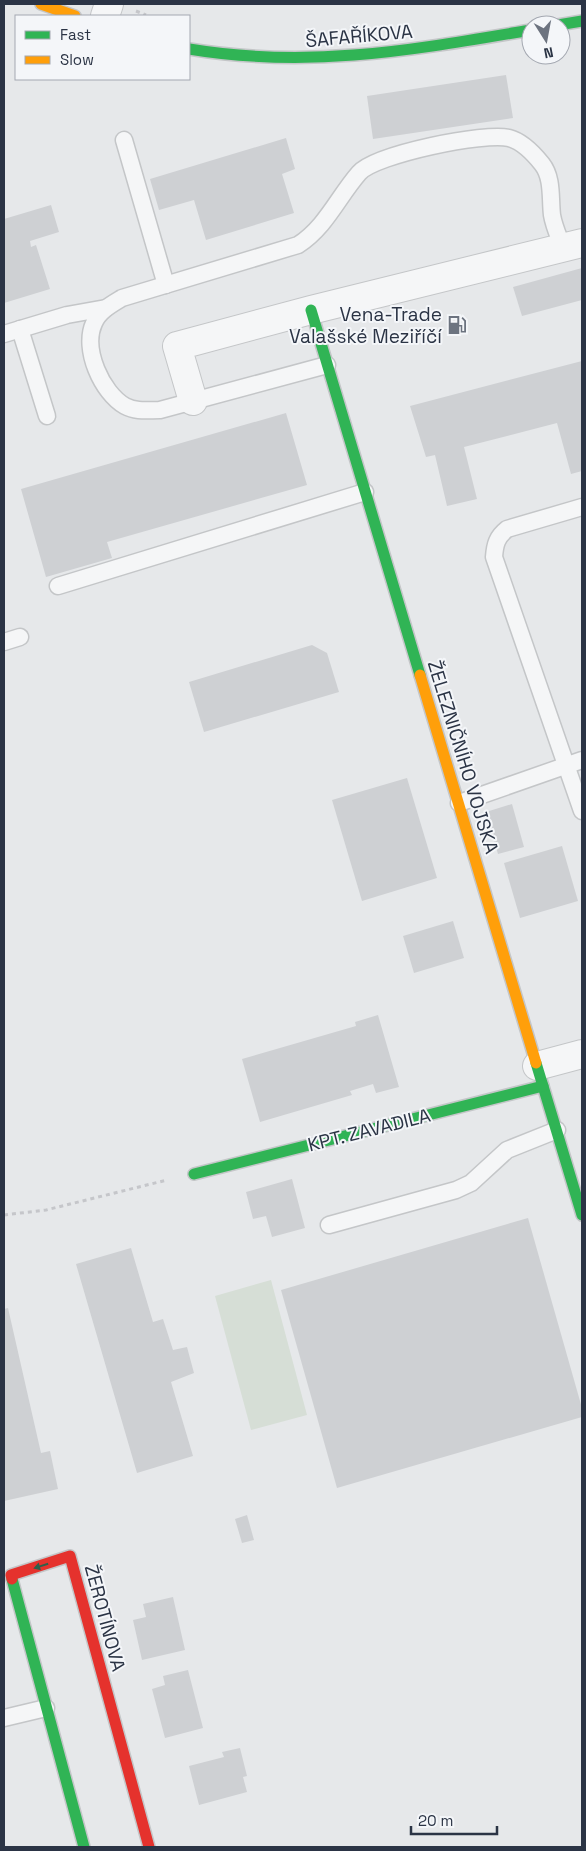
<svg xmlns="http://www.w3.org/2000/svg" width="586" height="1851" viewBox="0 0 586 1851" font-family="'Space Grotesk',sans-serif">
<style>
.green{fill:#d6ded6}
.building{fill:#ced0d3}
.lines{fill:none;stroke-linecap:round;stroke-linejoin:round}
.lane-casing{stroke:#c4c6c8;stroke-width:19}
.street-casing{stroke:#c4c6c8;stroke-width:30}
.fast-casing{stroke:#c4c6c8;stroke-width:14}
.slow-casing{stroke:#c4c6c8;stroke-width:14}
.jam-casing{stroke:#c4c6c8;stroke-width:14}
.path{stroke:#c5c6ca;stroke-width:3;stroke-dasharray:4 4;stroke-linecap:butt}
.lane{stroke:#f5f6f7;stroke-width:16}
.street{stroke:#f5f6f7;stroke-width:28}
.fast{stroke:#30b455;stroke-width:11}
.slow{stroke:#ff9f0a;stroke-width:11}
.jam{stroke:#e5322d;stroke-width:11}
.oneway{fill:#2d614b}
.labels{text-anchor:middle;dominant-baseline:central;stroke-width:4;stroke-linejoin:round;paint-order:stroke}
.street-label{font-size:19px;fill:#2b3445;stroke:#f4f6f9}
.poi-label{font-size:19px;fill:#2b3445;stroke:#f4f6f9;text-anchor:end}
</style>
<rect width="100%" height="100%" fill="#e6e8ea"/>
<!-- green -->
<path class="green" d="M271,1280L307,1415L251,1430L215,1296Z"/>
<!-- building -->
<g class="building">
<path d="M506,75L513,118L373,139L367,96Z"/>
<path d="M286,138L295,169L282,174L294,213L206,240L194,200L159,210L150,179Z"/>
<path d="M51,205L59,232L30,241L31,247L36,245L50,289L4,303V219Z"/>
<path d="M582,268V300L522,316L513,287Z"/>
<path d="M582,361V471L571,474L557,423L464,447L477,499L447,506L435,455L426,457L410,406Z"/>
<path d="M286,413L307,485L107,542L112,558L46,577L21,489Z"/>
<path d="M312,645L327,653L339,692L204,732L189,682Z"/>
<path d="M407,778L437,878L362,901L332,800Z"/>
<path d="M512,804L524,847L498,854L486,812Z"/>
<path d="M562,846L578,901L520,918L504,863Z"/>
<path d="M453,921L464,958L414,973L403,936Z"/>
<path d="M378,1015L399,1087L376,1093L373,1084L350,1091L352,1095L260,1122L242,1059L356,1026L355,1022Z"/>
<path d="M292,1179L305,1228L272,1237L266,1216L253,1219L246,1192Z"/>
<path d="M528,1218L582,1408V1417L337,1488L281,1290Z"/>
<path d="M131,1248L153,1322L163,1319L173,1350L187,1347L194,1373L171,1382L193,1456L137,1473L76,1264Z"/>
<path d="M8,1308L41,1453L50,1451L58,1489L4,1501V1309Z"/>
<path d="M247,1515L254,1540L242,1543L235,1519Z"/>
<path d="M173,1597L185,1650L142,1660L133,1620L146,1617L143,1604Z"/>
<path d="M188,1670L203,1728L165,1738L152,1689L165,1685L163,1676Z"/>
<path d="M240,1748L247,1776L243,1777L247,1792L199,1805L189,1766L224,1757L222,1752Z"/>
</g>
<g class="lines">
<!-- lane casing -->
<g class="lane-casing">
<g id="lane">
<path d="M124,140L166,285"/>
<path d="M20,329L47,416"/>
<path d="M4,334L67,315L106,308"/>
<path d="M327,365L160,410C148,410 136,412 125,406C102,393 82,349 94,323C99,311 112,304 122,298L298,245C326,227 338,197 359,173C376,154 485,132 509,138C521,141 534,154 542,164C553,178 550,198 552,215C554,227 559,237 563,248"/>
<path d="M582,507L507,529C497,537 495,544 494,557L582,811"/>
<path d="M58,586L365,492"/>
<path d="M4,642L20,637"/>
<path d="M459,803L582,760"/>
<path d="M329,1225L456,1190L471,1183L507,1150L557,1130"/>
<path d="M4,1718L46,1708"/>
</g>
</g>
<!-- street casing -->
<g class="street-casing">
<g id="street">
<path d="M105,16L109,4"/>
<path d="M193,401L177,346L311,310L582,243"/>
<path d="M537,1066L582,1054"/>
</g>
</g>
<!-- fast casing -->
<g class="fast-casing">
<g id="fast">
<path d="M558,25L582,21"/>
<path d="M189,49C310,69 412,50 531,30"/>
<path d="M311,310L420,675"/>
<path d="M536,1063L582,1215"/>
<path d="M194,1174L543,1086"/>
<path d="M12,1579L84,1847"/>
</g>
</g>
<!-- slow casing -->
<g class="slow-casing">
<g id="slow">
<path d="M41,4L75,16"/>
<path d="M420,675L536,1063"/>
</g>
</g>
<!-- jam casing -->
<g class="jam-casing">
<path id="jam" d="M12,1579L11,1575L70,1556L149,1847"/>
</g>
<!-- path -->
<g class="path">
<path d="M136,11L146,15"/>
<path d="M4,1215L46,1210L167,1180"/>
</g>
<!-- lane -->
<use href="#lane" class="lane"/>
<!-- street -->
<use href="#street" class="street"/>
<!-- fast -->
<use href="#fast" class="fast"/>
<!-- slow -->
<use href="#slow" class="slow"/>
<!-- jam -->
<use href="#jam" class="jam"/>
</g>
<!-- one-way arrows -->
<defs><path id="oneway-solid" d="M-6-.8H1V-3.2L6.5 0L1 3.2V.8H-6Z" transform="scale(1.25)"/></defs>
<use class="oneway" href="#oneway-solid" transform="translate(41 1566) rotate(163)"/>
<!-- icons -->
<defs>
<g id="fuel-bare" transform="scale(1.5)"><path d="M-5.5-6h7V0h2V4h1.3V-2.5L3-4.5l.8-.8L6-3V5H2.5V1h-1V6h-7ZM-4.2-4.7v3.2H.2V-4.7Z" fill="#6c737f" stroke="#f4f6f9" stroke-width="2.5" paint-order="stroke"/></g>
</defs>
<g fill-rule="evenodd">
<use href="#fuel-bare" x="457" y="325"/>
</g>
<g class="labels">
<!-- street labels -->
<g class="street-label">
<text transform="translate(359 36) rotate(-5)">ŠAFAŘÍKOVA</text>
<text transform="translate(463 757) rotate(73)">ŽELEZNIČNÍHO VOJSKA</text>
<text transform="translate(369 1130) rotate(-14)">KPT. ZAVADILA</text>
<text transform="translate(105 1618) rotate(75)">ŽEROTÍNOVA</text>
</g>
<!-- poi labels -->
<g class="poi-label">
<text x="442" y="314">Vena-Trade<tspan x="442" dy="22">Valašské Meziříčí</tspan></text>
</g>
</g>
<!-- border -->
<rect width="586" height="1851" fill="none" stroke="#2b3445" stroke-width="10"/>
<!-- legend -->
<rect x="15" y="15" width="175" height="65" fill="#f4f6f9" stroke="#a4a8b1"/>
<rect x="25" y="31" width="25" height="8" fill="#30b455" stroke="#a4a8b1"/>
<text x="60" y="40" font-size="15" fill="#2b3445">Fast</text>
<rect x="25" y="56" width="25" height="8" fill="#ff9f0a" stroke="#a4a8b1"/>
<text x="60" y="65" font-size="15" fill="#2b3445">Slow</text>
<!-- north arrow -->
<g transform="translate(546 40) rotate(169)"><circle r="24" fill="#f4f6f9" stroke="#a4a8b1"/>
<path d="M0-4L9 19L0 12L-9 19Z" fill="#6c737f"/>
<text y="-8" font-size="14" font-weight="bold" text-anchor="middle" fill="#2b3445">N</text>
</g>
<!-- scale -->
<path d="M411 1826v8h86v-8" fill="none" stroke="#2b3445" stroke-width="2.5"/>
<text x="418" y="1826" font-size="15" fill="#2b3445" stroke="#f4f6f9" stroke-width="4" paint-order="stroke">20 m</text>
</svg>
